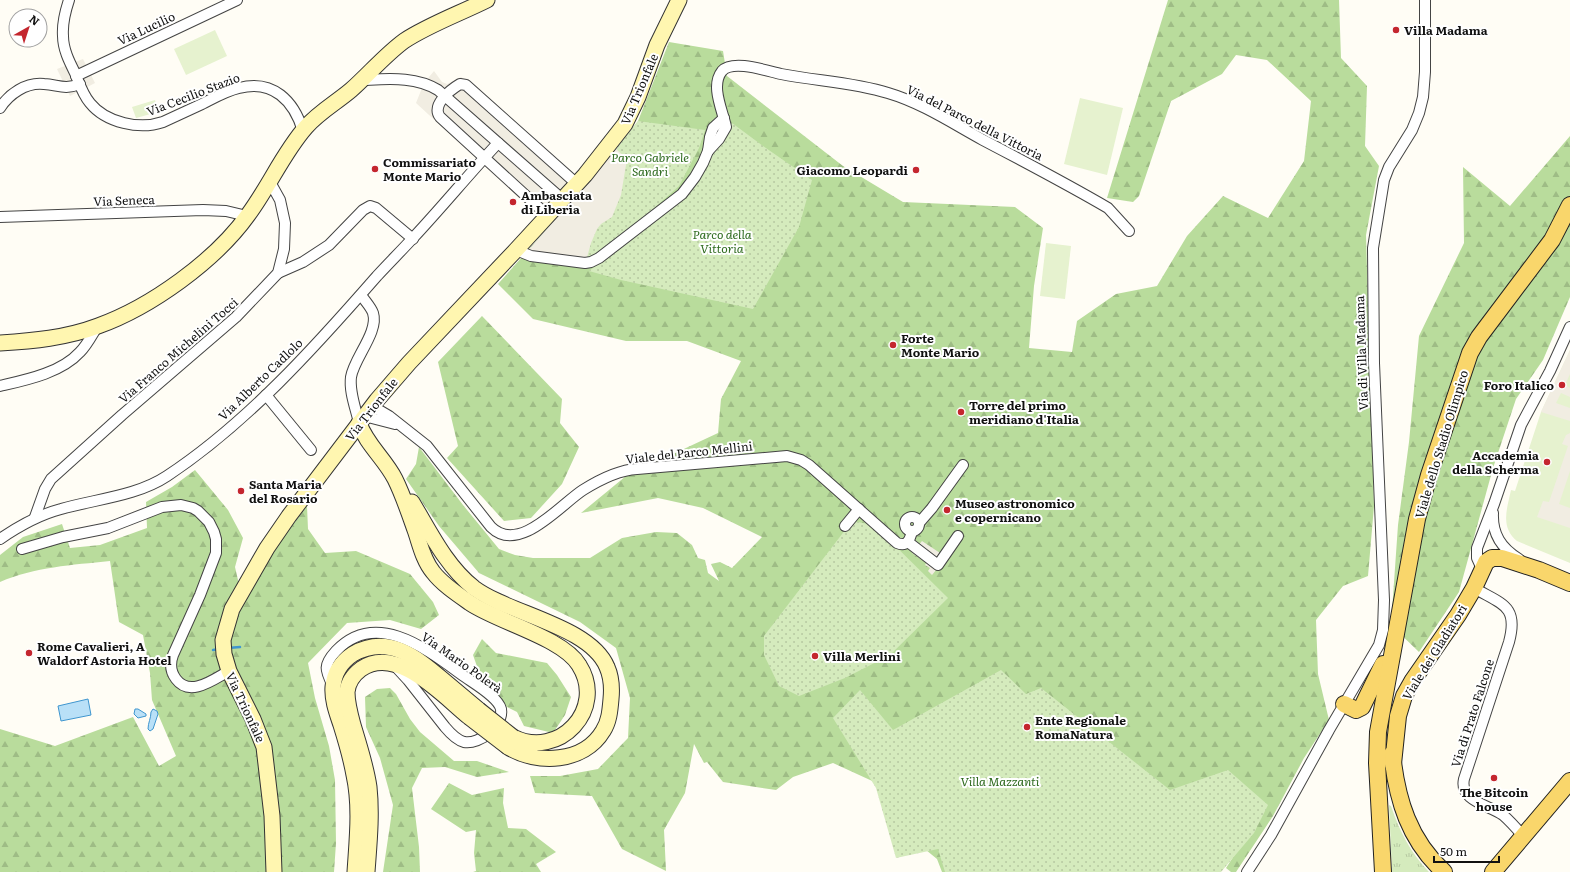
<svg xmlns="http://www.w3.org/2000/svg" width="1570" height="872" viewBox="0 0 1570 872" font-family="Literata,serif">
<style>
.grass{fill:url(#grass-tufts)}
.forest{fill:url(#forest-firs)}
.park{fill:url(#park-dots)}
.pitch{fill:#e6f2cf}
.plaza{fill:#f1ede2}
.water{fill:#b9e0f7;stroke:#3f96cf}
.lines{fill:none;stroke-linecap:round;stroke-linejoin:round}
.stream{stroke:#3f96cf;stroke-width:2.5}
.street-casing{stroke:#444;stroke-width:12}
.secondary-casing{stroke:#333;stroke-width:17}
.primary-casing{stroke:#222;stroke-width:18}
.street{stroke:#fff;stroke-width:10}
.secondary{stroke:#fff6b0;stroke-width:15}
.primary{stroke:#f9d66b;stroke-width:16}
.secondary-bridge-casing{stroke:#333;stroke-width:17;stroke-linecap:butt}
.secondary-bridge{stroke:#fff6b0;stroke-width:15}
.poi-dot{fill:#c4262e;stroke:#fff;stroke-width:1.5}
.labels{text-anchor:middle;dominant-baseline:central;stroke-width:4;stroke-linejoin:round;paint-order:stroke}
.street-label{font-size:12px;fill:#111;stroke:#fff}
.poi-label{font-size:12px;font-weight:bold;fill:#111;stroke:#fff;text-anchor:start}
.park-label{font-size:12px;font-style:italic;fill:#2f6b1f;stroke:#fff}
</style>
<defs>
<pattern id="grass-tufts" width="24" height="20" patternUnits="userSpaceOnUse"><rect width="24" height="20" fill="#d5ebbd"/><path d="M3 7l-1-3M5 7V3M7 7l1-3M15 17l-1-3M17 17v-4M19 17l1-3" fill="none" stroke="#b6c8a1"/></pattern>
<pattern id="forest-firs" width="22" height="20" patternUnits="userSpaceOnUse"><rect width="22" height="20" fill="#b9dc9c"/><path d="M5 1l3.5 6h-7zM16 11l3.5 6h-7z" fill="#9ebc85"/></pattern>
<pattern id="park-dots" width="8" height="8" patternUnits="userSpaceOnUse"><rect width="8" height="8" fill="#d5ebbd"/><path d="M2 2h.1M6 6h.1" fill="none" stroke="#b6c8a1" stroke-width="1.8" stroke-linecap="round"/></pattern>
</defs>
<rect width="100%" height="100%" fill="#fffdf5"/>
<!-- grass -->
<path class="grass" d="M1389,805L1391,806C1400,832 1410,852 1429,872H1392Z"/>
<!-- forest -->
<g class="forest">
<path d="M1168,0H1339L1341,58L1367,86L1365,146L1379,166L1366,235L1374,506L1368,576L1343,586L1316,620L1318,674L1329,720L1304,758L1273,816L1236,872H1231L1226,868L1250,831L1158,872H942L937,859L904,832L894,791L833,763L793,777L776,790L723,782L707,762L704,763L694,744L685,793L664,830L666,871L622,849L592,796L535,793L530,776H560L598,769L628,738L630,698L616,648L580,622L479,573L439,526L406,479L416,464L419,447L463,505L499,549L515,555L533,558H590L622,538L656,532L677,533L692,545L698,558L705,560L708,573L719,581L711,564L720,562L732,568L762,537L703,508L658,498L581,513L626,476L718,433L721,399L741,361L687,341H626L533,319L498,284L608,160L638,121L669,42L723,51L727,76L843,166L903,202L1015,207L1043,228L1034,286L1029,348L1072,352L1077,321L1116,294L1157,286L1187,236L1223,196L1268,218L1304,161L1311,101L1267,60L1236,55L1222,74L1171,101L1139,196L1133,202L1107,198Z"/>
<path d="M1570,136V297L1543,360L1516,399L1493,468L1459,592L1419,652L1391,625L1398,525L1409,442L1419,336L1464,243L1463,167L1510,206Z"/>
<path d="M482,316L562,399L560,423L579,447L562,484L531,518L504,521L447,458L458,446L438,362Z"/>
<path d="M195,470L228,510L243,538L235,567L241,593L307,506L308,529L325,553L356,551L410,574L433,602L439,615L421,629L390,620L347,623L308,663L315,698L329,746L335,780L336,843L334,872H0V729L55,746L133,717L159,766L176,756L152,700L150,673L143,635L119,622L110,561C72,565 35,567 0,582V555L23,537L62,524L70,548L100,545L147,528L146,502L172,487Z"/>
<path d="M482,639L496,653L547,663L557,675L571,697L565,715L553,733L524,726L517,712L507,707L491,691L480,675L473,655Z"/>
<path d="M390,688L396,694L410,719L420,732L454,761H477L509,772L477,777L445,767L422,768L412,788L419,847L420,872H383L393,805L380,758L366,727L365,697L377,689Z"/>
<path d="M449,783L472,795L504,788L503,803L508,828L526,829L556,852L536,864L541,872H473L476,871L474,853L476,830L466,832L431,809Z"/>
</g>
<!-- park -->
<g class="park">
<path d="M638,121L705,130L699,148L679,186L643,218L586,261L552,253L527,252L608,160Z"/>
<path d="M732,123L763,146L812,180L799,227L753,309L621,280L589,271L626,243L691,190L698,181L710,157Z"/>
<path d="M852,521L874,525L948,598L890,655L845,678L799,696L779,686L764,655V636Z"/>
<path d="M1001,670L1026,694L1041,688L1170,790L1228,770L1268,805L1254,833L1221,872H945L938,849L896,858L876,788L833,718L860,690L893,730Z"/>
</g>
<!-- pitch -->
<g class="pitch">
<path d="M215,30L227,56L186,75L174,49Z"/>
<path d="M1080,98L1123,108L1107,175L1064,164Z"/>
<path d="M155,100L158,112L136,118L132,107Z"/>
<path d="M1046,243L1071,246L1065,299L1040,296Z"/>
<path d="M1570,350V563L1517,541C1500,527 1507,509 1511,490L1515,491L1541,412Z"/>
</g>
<!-- plaza -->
<g class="plaza">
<path d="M83,59L95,83L70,96L57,69Z"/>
<path d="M434,71L442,82L447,84L461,77L467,82L578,182L543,220L416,103L424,83Z"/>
<path d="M616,149L627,159L621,195L612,217L601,224L597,229L591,243L586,261L552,253L527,252Z"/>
<path d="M1570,350V374L1565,385L1570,388V397L1561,393L1556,403L1570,408V421L1541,412Z"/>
<path d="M1570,433V471L1559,504L1570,508V528L1537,517L1543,501L1549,502L1568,446L1562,444L1566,435Z"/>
<path d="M922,541L943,555L941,564L932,575L928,571L930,568L925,565L927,562L923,558L922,560L912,553Z"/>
</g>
<!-- water -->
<g class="water">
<path d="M88,699L91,715L61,721L58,706Z"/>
<path d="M135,709H138L146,714V716L138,718L134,714Z"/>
<path d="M153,709L157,711L158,714L153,729L150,731L148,729C148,723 151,718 151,712Z"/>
</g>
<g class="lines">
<!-- stream -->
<g class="stream">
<path d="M228,648L240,647"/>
<path d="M213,650L220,649"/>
</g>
<!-- street casing -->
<g class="street-casing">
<g id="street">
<path d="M69,0C65,12 62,23 63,36C63,49 69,61 75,73C79,83 83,95 90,103C106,123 140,130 163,122C176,116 189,110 202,104C214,98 226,91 239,88C273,79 294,101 303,131"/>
<path d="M76,76L237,0"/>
<path d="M362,80C388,79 415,76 438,90L562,199"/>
<path d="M0,108C9,94 26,82 44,84C59,85 64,90 80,84"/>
<path d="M708,151L719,139L726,127C723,111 710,86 722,71C733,59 767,71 781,74C816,81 853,82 888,93C922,103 952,123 983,140C1025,162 1067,184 1108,208L1129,231"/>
<path d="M548,216L440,117C431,105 450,90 460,84L466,85L577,184"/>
<path d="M0,217L203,210L226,211L247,216"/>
<path d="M516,250L531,256L585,263L591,262L599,258L682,194L695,177L703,163L708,151L710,137L713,128L724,118"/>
<path d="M278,273L303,262L329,245L363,210L370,206L376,208L413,239"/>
<path d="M0,386C26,380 61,373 80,352C87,345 92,335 97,327"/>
<path d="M266,395L311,450"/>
<path d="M372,406L389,416L427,446L491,527C519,555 561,504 583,490C599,480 618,470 637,469L787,456L801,460L809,465L897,543C907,547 910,540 912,531"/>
<path d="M364,416L395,424"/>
<path d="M359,423C356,409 349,392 351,377C354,358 379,332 373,313C371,307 365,301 361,295"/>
<path d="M1493,513C1492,534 1501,548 1519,559"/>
<path d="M35,517L45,489L51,479L122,415L236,317L278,273L284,249L285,223L280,200L270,182"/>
<circle cx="912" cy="524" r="7"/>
<path d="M919,523L932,508L963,465"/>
<path d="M845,526L859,509"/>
<path d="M0,539C19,526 38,515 61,509C96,499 137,496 167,476C246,424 315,347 377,276C389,263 401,251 413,238C442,207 469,174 498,143"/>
<path d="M908,542L938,565L958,536"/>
<path d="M22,549L63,537L108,528L162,507L181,505L193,508L198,511L209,522L214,532L216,539V553L200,595L173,655C170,663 170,671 176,679C190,698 214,679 229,671"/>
<path d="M1482,569L1477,558V548L1494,504L1521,425L1550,371L1570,327"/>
<path d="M1474,588C1501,604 1519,605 1509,642L1464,779C1459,801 1489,805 1503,815C1510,821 1517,829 1523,836"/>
<path d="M333,686C325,670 323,665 336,651C377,608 429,651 465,677C475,684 498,697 501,709C504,725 480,745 464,742C457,740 450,733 445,727L408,680L396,667"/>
<path d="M1247,872L1271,835L1329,730L1379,645L1383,630L1384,600L1374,363L1373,248L1384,180L1389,167L1412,130L1419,113L1423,97L1425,72V0"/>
</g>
</g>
<!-- secondary casing -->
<g class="secondary-casing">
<g id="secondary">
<path d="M0,343C33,341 66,338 98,326C151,307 215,261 248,215C269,187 283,153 306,127C319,112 337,102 351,90C369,74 385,55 404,41C428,25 461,13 487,0"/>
<path d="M359,423C366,444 385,459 395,479C403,495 409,513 415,530C420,544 423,560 433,572C442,584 457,594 470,603C498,622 563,638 579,665C607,709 559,760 513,737"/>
<path d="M412,502C430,532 446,566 474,588C509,614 590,626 607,667C611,676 612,689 611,699C610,711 609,722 603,731C584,763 537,765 508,747"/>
<path d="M274,872L272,816L264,747L253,719L229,671L224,654L223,640L232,609L267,548L289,516L377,400L409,363L516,250L585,175L625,124L638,97L657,45L679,0"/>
<path d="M355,872C357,840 361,807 354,775C351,758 346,741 341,725C337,713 332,700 333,687C334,673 341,662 353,654C388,634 416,657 442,679C454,689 467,700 479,710"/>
<path d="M367,872C369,844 372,815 369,787C366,766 359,745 353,725C350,714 347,703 347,692C348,682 353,675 361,669C397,644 443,696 469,717"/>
</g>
</g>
<!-- primary casing -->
<g class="primary-casing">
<g id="primary">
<path d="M1344,704L1356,710L1362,707L1383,664"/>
<path d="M1392,754C1397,800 1409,840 1444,872"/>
<path d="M1393,764L1398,716L1404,696L1413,680L1458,615L1474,588L1486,562L1492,558H1502L1539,570L1570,583"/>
<path d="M1383,872L1377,763L1378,732L1417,519L1429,475L1470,353L1479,337L1552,240L1570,205"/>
<path d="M1493,872L1570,781"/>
</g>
</g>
<!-- street -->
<use href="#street" class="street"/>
<!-- secondary -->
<use href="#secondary" class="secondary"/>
<!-- primary -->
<use href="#primary" class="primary"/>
<!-- secondary-bridge casing -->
<g class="secondary-bridge-casing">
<g id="secondary-bridge">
<path d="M479,710L513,737"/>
<path d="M469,717L508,747"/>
</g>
</g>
<!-- secondary-bridge -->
<use href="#secondary-bridge" class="secondary-bridge"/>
</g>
<!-- markers -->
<g class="poi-dot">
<circle cx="1396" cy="30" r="4"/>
<circle cx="375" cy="169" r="4"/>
<circle cx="916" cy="170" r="4"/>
<circle cx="513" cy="202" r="4"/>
<circle cx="893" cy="345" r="4"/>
<circle cx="1562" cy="385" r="4"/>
<circle cx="961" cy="412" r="4"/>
<circle cx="1547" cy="462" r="4"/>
<circle cx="241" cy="491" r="4"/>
<circle cx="947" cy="510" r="4"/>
<circle cx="29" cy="653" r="4"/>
<circle cx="815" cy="656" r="4"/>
<circle cx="1027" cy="727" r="4"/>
<circle cx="1494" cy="778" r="4"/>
</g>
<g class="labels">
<!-- street labels -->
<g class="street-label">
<text transform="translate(146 28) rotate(-25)">Via Lucilio</text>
<text transform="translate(639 89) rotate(-67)">Via Trionfale</text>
<text transform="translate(193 94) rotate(-21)">Via Cecilio Stazio</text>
<text transform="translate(975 122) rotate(27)">Via del Parco della Vittoria</text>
<text transform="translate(124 200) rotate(-2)">Via Seneca</text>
<text transform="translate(178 350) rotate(-41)">Via Franco Michelini Tocci</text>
<text transform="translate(1361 353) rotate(-92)">Via di Villa Madama</text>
<text transform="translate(260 379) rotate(-44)">Via Alberto Cadlolo</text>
<text transform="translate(371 409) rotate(-52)">Via Trionfale</text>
<text transform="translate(1441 444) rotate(-73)">Viale dello Stadio Olimpico</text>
<text transform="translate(689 452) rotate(-6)">Viale del Parco Mellini</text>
<text transform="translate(1434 652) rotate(-58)">Viale dei Gladiatori</text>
<text transform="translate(462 662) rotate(35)">Via Mario Polerà</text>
<text transform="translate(246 707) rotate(65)">Via Trionfale</text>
<text transform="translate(1472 713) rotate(-72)">Via di Prato Falcone</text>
</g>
<!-- poi labels -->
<g class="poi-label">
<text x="1404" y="30">Villa Madama</text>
<text x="383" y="162">Commissariato<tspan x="383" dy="14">Monte Mario</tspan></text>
<text x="908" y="170" text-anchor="end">Giacomo Leopardi</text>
<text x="521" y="195">Ambasciata<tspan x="521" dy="14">di Liberia</tspan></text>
<text x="901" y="338">Forte<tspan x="901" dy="14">Monte Mario</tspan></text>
<text x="1554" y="385" text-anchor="end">Foro Italico</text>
<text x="969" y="405">Torre del primo<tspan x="969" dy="14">meridiano d'Italia</tspan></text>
<text x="1539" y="455" text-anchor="end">Accademia<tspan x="1539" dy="14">della Scherma</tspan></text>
<text x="249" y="484">Santa Maria<tspan x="249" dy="14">del Rosario</tspan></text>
<text x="955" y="503">Museo astronomico<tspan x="955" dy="14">e copernicano</tspan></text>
<text x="37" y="646">Rome Cavalieri, A<tspan x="37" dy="14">Waldorf Astoria Hotel</tspan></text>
<text x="823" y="656">Villa Merlini</text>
<text x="1035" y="720">Ente Regionale<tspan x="1035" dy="14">RomaNatura</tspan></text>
<text x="1494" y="792" text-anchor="middle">The Bitcoin<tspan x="1494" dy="14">house</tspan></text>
</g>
<!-- park labels -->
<g class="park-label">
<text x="650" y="157">Parco Gabriele<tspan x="650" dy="14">Sandri</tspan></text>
<text x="722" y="234">Parco della<tspan x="722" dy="14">Vittoria</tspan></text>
<text x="1000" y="781">Villa Mazzanti</text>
</g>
</g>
<!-- north arrow -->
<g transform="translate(28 28) rotate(39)"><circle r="19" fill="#ffffff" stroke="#a0a0a0"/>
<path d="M0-3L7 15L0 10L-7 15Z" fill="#c4262e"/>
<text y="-6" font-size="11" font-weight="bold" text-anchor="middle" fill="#111111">N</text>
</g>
<!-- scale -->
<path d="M1434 856v6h65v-6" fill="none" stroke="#111111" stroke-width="2"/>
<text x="1440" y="856" font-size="12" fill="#111111" stroke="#ffffff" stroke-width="3" paint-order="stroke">50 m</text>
</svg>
